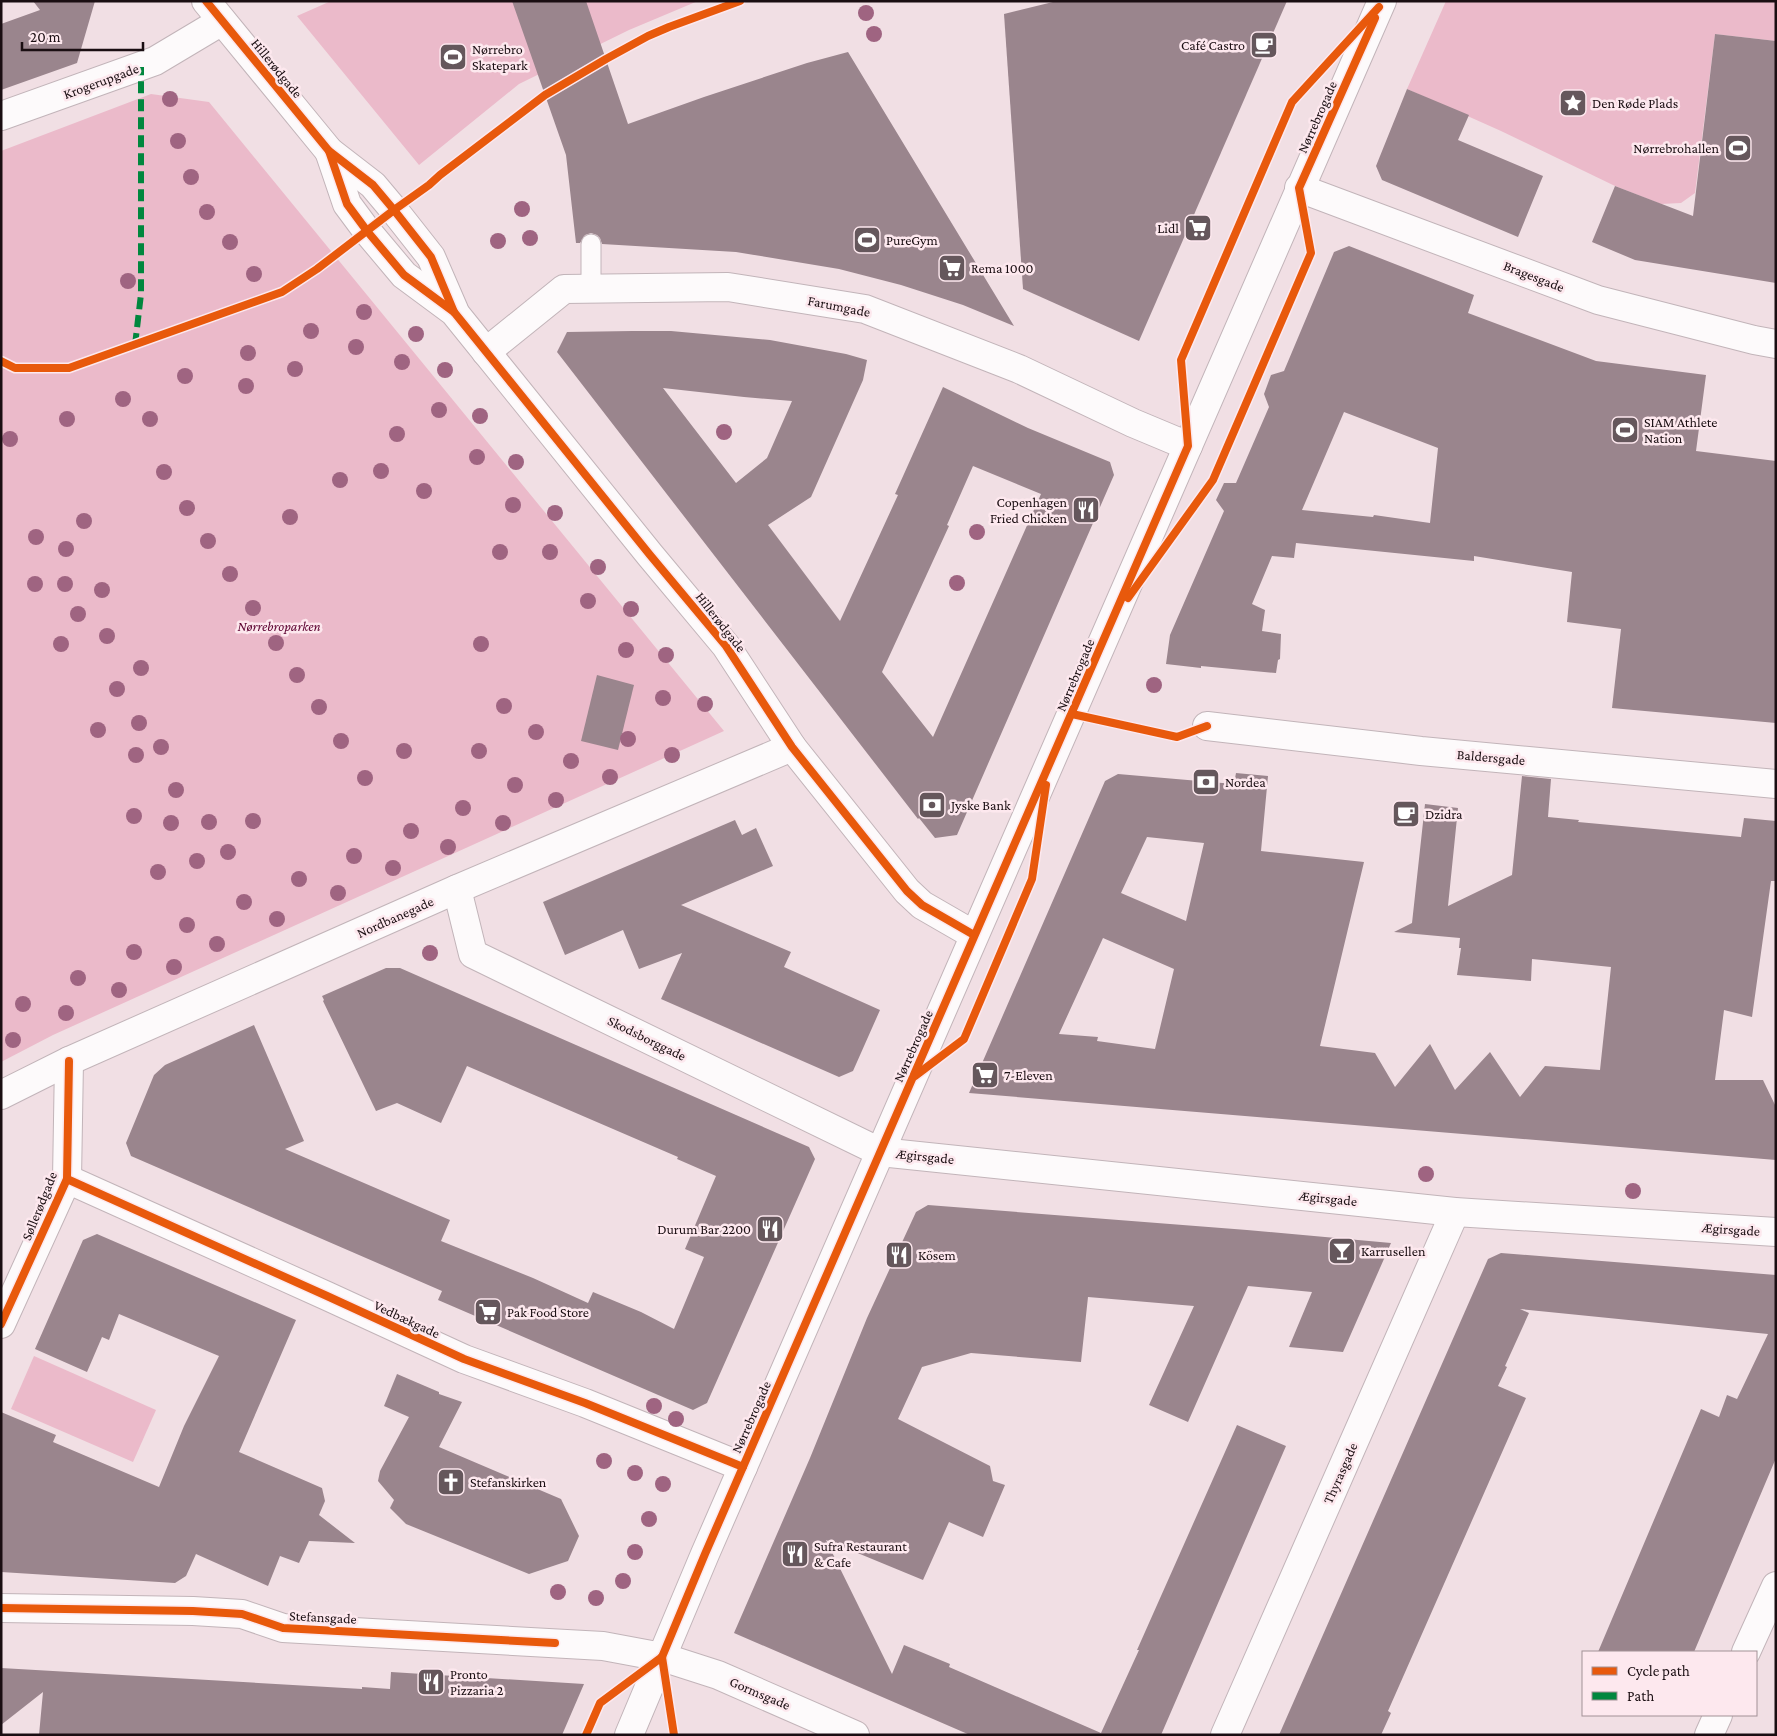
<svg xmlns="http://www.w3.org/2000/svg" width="1777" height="1736" viewBox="0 0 1777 1736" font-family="'Crimson Pro',serif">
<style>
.green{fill:#ebbaca}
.building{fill:#9a858d;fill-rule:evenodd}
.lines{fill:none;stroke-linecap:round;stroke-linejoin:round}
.service-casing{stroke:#c2b4b9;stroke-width:21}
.minor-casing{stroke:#c2b4b9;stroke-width:30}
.tertiary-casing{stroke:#c2b4b9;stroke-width:30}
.service{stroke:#fdfafb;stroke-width:19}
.minor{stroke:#fdfafb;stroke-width:28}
.tertiary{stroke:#fdfafb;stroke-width:28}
.quiet{stroke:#00873e;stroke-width:6;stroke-dasharray:12 6;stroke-linecap:butt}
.cycleway-casing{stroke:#fde8ee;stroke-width:11}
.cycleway{stroke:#e8590c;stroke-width:8}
.tree{fill:#9f6481}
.labels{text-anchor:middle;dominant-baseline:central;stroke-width:5;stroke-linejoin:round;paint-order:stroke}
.poi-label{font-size:14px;fill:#1a0e12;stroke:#fde8ee;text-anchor:start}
.street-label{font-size:14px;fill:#1a0e12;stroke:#fde8ee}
.park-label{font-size:14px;font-style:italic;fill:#5c0030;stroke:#fde8ee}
</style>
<rect width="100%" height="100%" fill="#f1dfe4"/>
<!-- green -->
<g class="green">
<path d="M331,1H698L629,30L519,84L419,165L297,16Z"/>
<path d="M1446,1H1776V41L1715,34L1695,193L1681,203L1661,204L1615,186L1501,131L1407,89Z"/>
<path d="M151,94L209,102L724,731L53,1035L1,1062V151Z"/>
<path d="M34,1356L156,1410L133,1462L11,1409Z"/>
</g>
<!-- building -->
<g class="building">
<path d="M33,1H95L77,63L1,90V24L40,10Z"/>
<path d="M512,1H586L628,124L704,97L807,63L848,52L1014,326L963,305L901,285L839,269L736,252L602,244L600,238L597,235L591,233L585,235L580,243H576L566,155Z"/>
<path d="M1057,1H1287L1139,341L1023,289L1004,14Z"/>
<path d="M1715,34L1776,41V283L1635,260L1592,242L1615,186L1693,216Z"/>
<path d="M1407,89L1469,115L1458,140L1543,176L1518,237L1382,180L1376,166Z"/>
<path d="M1349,246L1474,295L1468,313L1596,361L1706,375L1696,451L1776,461V723L1612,708L1621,629L1567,622L1572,572L1474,556V561L1296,543L1294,558L1272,556L1252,604L1265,610L1262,631L1281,634L1280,659L1278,660L1276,673L1201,666V668L1166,664L1170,635L1224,511L1216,500L1224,483H1236L1269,407L1264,394L1271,375L1284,371L1334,252ZM1344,412L1438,448L1430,523L1374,515L1373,517L1302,510Z"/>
<path d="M632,331H671L770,340L846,354L867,360L863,380L811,497L768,525L840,621L898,495L895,494L943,387L1028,428L1110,462L1114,475L957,835L935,838L919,818L918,819L557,352L567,332ZM663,388L744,397L792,401L767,458L736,483ZM973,466L1041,494L933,737L882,672L949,526L947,525Z"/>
<path d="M597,675L634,685L618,750L581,741Z"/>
<path d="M1236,773L1268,776L1261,851L1364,862L1320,1046L1375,1053L1395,1087L1430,1044L1455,1090L1490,1052L1520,1097L1545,1066L1600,1070L1611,967L1532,959L1531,981L1457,975L1461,948H1459L1460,938L1394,932L1412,923L1425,804L1458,808L1448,906L1512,875L1522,776L1551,779L1548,817L1579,820L1578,822L1741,837L1744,818L1776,821V881H1771L1752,1017L1724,1010L1715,1080H1763L1776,1107V1160L969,1093L1105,781L1118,774L1234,784ZM1147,837L1204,843L1186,921L1121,893ZM1103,938L1174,969L1155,1049L1097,1041L1098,1037L1059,1034Z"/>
<path d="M735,820L742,835L756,828L773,866L681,905L791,952L784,967L880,1010L853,1071L839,1077L661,999L682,953L639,969L623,930L565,955L543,902Z"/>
<path d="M386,968H400L809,1147L815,1159L707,1403L693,1410L438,1300L442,1291L131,1156L126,1143L154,1075L165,1065L254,1025L304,1141L285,1149L450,1220L441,1241L533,1278L588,1303L593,1292L641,1312L674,1329L704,1257L685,1249L716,1176L677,1159L678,1157L467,1066L441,1123L397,1103L376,1111L323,1001L324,1000L322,996Z"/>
<path d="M928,1205L1247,1230L1391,1243L1343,1352L1289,1347L1312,1292L1248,1286L1188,1422L1149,1405L1194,1306L1088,1297L1081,1362L971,1353L922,1367L898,1419L990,1466L993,1481L1005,1485L983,1537L949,1522L923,1580L826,1540L892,1674L904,1645L950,1664L949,1667L1101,1733L1139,1650H1137L1237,1425L1286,1446L1161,1735H970L734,1633L810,1458L867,1318L916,1212Z"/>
<path d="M97,1234L296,1320L239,1452L322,1488L325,1501L319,1515L355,1543L309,1541L299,1563L280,1556L268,1586L196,1554L186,1576L175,1583L1,1572V1412L56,1435L53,1442L159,1487L184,1426L219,1356L119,1314L109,1340L102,1337L87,1372L35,1349L83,1240Z"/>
<path d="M1501,1253L1776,1275V1458L1694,1652H1598L1701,1409L1719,1417L1727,1395L1737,1399L1768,1334L1520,1309L1529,1313L1505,1366L1507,1367L1498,1386L1526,1398L1388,1711L1391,1713L1381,1735H1279L1488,1259Z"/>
<path d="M397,1374L439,1392V1394L462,1402L439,1447L561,1499L579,1536L568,1561L529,1574L406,1524L390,1508L394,1500L378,1481L380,1471L409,1417L384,1406Z"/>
<path d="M1,1668L362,1689V1687L390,1689L391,1672L584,1684L562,1735H39L43,1692L1,1725Z"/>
</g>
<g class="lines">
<!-- service casing -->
<g class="service-casing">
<path id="service" d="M591,288V244"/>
</g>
<!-- minor casing -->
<g class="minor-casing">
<g id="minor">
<path d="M1,116L155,61L222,21"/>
<path d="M1299,188L1598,300L1754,340L1776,344"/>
<path d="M486,352L564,289L728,287L865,309L1019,369L1133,423L1188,446"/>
<path d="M1207,726L1421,751L1776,784"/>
<path d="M457,889L473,954L880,1152L1455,1212L1776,1232"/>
<path d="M1,1095L69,1061L457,889L792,747"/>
<path d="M67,1179L327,1296L464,1359L585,1403L743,1467"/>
<path d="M1,1324L67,1179L69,1061"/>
<path d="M1,1608L193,1611L242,1614L283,1628L603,1646L662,1657L718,1675L855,1735"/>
<path d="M1746,1652L1776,1586"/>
<path d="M1225,1735L1455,1212"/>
<path d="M1709,1735L1718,1715"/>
</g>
</g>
<!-- tertiary casing -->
<g class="tertiary-casing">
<g id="tertiary">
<path d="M206,1L329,151L373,185L394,210L431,257L454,310"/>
<path d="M329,151L347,204L367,231L404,275L454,312L650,555L726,646L792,747L907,891L922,905L974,935"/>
<path d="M629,1735L705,1554L1382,1"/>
</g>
</g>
<!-- service -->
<use href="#service" class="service"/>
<!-- minor -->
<use href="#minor" class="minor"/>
<!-- tertiary -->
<use href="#tertiary" class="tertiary"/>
<!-- quiet -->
<path class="quiet" d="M135,345L141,294V67"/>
<!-- cycleway casing -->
<g class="cycleway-casing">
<g id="cycleway">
<path d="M206,1L329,151L373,185L394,210L431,257L454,312"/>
<path d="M329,151L347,204L367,231L404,275L454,312L650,555L726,646L792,747L907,891L922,905L974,935"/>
<path d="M1,361L15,368H69L282,292L317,269L394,210L429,185L440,175L545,95L606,59L648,36L669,27L740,1"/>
<path d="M1128,598L1213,480L1311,253L1299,188L1375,18"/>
<path d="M1072,714L1177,737L1207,726"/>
<path d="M915,1076L964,1039L1032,879L1046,785"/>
<path d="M67,1179L327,1296L464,1359L585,1403L743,1467"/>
<path d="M1,1324L67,1179L69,1061"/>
<path d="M1,1608L193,1611L242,1614L283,1628L555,1643"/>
<path d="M662,1657L705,1554L1188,446L1181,360L1292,102L1379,7"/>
<path d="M662,1657L674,1735"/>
<path d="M586,1735L600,1703L662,1657"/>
</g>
</g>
<!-- cycleway -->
<use href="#cycleway" class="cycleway"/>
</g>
<!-- trees -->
<g class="tree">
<circle cx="866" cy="13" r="8"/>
<circle cx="874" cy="34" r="8"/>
<circle cx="170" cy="99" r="8"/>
<circle cx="178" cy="141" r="8"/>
<circle cx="191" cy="177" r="8"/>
<circle cx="522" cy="209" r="8"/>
<circle cx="207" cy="212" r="8"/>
<circle cx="530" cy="238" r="8"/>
<circle cx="498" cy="241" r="8"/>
<circle cx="230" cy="242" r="8"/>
<circle cx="254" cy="274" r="8"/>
<circle cx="128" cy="281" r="8"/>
<circle cx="364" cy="312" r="8"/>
<circle cx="311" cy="331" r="8"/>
<circle cx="416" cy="334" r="8"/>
<circle cx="356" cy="347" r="8"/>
<circle cx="248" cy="353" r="8"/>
<circle cx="402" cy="362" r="8"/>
<circle cx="295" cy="369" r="8"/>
<circle cx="445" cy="370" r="8"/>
<circle cx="185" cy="376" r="8"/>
<circle cx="246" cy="386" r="8"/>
<circle cx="123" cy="399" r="8"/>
<circle cx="439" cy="410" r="8"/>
<circle cx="480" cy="416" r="8"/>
<circle cx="67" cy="419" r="8"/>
<circle cx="150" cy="419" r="8"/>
<circle cx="724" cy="432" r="8"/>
<circle cx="397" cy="434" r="8"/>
<circle cx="10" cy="439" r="8"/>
<circle cx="477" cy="457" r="8"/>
<circle cx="516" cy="462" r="8"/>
<circle cx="381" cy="471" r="8"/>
<circle cx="164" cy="472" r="8"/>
<circle cx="340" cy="480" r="8"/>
<circle cx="424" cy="491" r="8"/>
<circle cx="513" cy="505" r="8"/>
<circle cx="187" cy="508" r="8"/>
<circle cx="555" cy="513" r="8"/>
<circle cx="290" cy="517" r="8"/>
<circle cx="84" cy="521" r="8"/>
<circle cx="977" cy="532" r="8"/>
<circle cx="36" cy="537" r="8"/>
<circle cx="208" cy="541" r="8"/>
<circle cx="66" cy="549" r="8"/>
<circle cx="500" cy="552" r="8"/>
<circle cx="550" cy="552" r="8"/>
<circle cx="598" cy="567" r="8"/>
<circle cx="230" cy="574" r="8"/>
<circle cx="957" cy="583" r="8"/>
<circle cx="35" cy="584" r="8"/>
<circle cx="65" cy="584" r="8"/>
<circle cx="102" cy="590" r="8"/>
<circle cx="588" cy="601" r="8"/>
<circle cx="253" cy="608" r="8"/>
<circle cx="631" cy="609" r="8"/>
<circle cx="78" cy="614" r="8"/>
<circle cx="107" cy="636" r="8"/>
<circle cx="276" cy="643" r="8"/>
<circle cx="61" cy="644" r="8"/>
<circle cx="481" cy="644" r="8"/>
<circle cx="626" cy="650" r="8"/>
<circle cx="666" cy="655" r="8"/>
<circle cx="141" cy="668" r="8"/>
<circle cx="297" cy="675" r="8"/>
<circle cx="1154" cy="685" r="8"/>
<circle cx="117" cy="689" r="8"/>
<circle cx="663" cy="698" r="8"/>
<circle cx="705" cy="704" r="8"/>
<circle cx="504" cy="706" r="8"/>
<circle cx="319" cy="707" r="8"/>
<circle cx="139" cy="723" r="8"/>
<circle cx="98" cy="730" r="8"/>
<circle cx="536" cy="732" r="8"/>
<circle cx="628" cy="739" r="8"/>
<circle cx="341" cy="741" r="8"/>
<circle cx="161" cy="747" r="8"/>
<circle cx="404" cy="751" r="8"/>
<circle cx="479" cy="751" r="8"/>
<circle cx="136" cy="755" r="8"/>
<circle cx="672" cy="755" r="8"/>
<circle cx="571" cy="761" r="8"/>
<circle cx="610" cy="777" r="8"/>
<circle cx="365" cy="778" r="8"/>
<circle cx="515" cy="785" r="8"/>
<circle cx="176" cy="790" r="8"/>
<circle cx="556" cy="800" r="8"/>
<circle cx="463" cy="808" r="8"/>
<circle cx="134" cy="816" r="8"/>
<circle cx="253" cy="821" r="8"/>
<circle cx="209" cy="822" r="8"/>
<circle cx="171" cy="823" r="8"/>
<circle cx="503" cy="823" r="8"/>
<circle cx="411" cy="831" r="8"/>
<circle cx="448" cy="847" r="8"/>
<circle cx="228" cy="852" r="8"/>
<circle cx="354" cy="856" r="8"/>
<circle cx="197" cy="861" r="8"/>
<circle cx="393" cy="868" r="8"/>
<circle cx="158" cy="872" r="8"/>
<circle cx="299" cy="879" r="8"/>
<circle cx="338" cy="893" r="8"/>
<circle cx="244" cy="902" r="8"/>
<circle cx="277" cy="919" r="8"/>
<circle cx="187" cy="925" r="8"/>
<circle cx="217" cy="944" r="8"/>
<circle cx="134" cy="952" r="8"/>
<circle cx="430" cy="953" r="8"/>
<circle cx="174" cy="967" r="8"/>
<circle cx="78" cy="978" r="8"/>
<circle cx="119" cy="990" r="8"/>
<circle cx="23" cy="1004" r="8"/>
<circle cx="66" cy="1013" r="8"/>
<circle cx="13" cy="1040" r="8"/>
<circle cx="1426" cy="1174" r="8"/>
<circle cx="1633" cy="1191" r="8"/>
<circle cx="654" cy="1406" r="8"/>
<circle cx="676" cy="1419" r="8"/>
<circle cx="604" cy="1461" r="8"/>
<circle cx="635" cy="1473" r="8"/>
<circle cx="663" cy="1484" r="8"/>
<circle cx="649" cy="1519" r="8"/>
<circle cx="635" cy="1552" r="8"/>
<circle cx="623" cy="1581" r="8"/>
<circle cx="558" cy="1592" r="8"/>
<circle cx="596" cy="1598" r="8"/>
</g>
<!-- icons -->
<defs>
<g id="cafe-square" transform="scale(1.4375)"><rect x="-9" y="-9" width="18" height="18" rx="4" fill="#65575c" stroke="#fde8ee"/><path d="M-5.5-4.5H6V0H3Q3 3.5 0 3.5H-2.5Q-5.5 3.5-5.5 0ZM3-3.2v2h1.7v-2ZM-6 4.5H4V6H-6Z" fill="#fff"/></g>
<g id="stadium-square" transform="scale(1.4375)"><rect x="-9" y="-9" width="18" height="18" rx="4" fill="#65575c" stroke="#fde8ee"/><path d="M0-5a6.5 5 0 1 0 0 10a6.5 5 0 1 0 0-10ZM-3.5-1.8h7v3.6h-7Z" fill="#fff"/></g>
<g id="sight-square" transform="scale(1.4375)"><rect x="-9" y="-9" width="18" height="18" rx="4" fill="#65575c" stroke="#fde8ee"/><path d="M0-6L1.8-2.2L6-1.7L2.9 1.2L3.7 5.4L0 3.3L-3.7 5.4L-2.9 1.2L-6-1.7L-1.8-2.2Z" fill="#fff"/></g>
<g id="supermarket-square" transform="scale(1.4375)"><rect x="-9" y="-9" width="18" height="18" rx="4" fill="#65575c" stroke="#fde8ee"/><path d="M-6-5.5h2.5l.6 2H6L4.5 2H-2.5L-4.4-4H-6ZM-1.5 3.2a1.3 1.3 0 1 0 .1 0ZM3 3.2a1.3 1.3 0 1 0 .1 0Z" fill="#fff"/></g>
<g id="restaurant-square" transform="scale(1.4375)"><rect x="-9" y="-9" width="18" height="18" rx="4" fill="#65575c" stroke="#fde8ee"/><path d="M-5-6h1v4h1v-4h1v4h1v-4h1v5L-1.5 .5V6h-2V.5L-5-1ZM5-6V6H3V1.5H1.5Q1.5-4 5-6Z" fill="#fff"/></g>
<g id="bank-square" transform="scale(1.4375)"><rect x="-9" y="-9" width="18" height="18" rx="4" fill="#65575c" stroke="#fde8ee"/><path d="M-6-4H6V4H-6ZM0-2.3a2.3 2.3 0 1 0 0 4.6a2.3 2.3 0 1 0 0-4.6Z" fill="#fff"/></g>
<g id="bar-square" transform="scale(1.4375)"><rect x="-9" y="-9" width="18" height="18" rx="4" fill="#65575c" stroke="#fde8ee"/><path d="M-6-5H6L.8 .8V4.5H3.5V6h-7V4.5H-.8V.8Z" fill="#fff"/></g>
<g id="church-square" transform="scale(1.4375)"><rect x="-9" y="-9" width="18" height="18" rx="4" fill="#65575c" stroke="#fde8ee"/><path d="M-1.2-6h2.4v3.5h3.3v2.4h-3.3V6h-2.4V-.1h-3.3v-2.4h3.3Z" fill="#fff"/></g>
</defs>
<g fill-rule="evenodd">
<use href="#cafe-square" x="1264" y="45"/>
<use href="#stadium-square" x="453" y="57"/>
<use href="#sight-square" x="1573" y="103"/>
<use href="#stadium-square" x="1738" y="148"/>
<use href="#supermarket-square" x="1198" y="228"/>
<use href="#stadium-square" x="867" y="240"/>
<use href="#supermarket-square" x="952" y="268"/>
<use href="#stadium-square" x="1625" y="430"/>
<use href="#restaurant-square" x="1086" y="510"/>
<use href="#bank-square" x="1206" y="782"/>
<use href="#bank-square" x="932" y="805"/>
<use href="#cafe-square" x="1406" y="814"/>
<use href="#supermarket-square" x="985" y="1075"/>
<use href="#restaurant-square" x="770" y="1229"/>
<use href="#bar-square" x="1342" y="1251"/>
<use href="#restaurant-square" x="899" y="1255"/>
<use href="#supermarket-square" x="488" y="1312"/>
<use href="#church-square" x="451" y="1482"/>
<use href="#restaurant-square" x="795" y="1554"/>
<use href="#restaurant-square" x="431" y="1682"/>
</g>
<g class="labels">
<!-- poi labels -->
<g class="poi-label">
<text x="1245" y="45" text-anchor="end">Café Castro</text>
<text x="472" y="49">Nørrebro<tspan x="472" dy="16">Skatepark</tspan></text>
<text x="1592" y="103">Den Røde Plads</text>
<text x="1719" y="148" text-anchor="end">Nørrebrohallen</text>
<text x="1179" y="228" text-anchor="end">Lidl</text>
<text x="886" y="240">PureGym</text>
<text x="971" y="268">Rema 1000</text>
<text x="1644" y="422">SIAM Athlete<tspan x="1644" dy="16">Nation</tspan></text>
<text x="1067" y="502" text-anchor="end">Copenhagen<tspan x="1067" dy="16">Fried Chicken</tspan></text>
<text x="1225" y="782">Nordea</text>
<text x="951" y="805">Jyske Bank</text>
<text x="1425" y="814">Dzidra</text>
<text x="1004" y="1075">7-Eleven</text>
<text x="751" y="1229" text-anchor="end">Durum Bar 2200</text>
<text x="1361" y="1251">Karrusellen</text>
<text x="918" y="1255">Kösem</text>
<text x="507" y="1312">Pak Food Store</text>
<text x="470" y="1482">Stefanskirken</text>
<text x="814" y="1546">Sufra Restaurant<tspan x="814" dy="16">&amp; Cafe</tspan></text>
<text x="450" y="1674">Pronto<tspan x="450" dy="16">Pizzaria 2</tspan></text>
</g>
<!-- street labels -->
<g class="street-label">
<text transform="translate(277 68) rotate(51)">Hillerødgade</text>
<text transform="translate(101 81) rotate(-20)">Krogerupgade</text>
<text transform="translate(1317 117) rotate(-66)">Nørrebrogade</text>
<text transform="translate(1534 276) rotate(21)">Bragesgade</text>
<text transform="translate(839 306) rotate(11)">Farumgade</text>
<text transform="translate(721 622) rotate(52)">Hillerødgade</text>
<text transform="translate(1075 675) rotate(-67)">Nørrebrogade</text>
<text transform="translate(1491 757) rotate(5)">Baldersgade</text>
<text transform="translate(395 917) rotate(-24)">Nordbanegade</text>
<text transform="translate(647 1038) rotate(26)">Skodsborggade</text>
<text transform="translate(913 1046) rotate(-66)">Nørrebrogade</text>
<text transform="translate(925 1156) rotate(6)">Ægirsgade</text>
<text transform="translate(1328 1198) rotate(6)">Ægirsgade</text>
<text transform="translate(39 1206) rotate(-68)">Søllerødgade</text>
<text transform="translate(1731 1229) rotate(4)">Ægirsgade</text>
<text transform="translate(407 1319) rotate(25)">Vedbækgade</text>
<text transform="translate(751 1417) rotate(-66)">Nørrebrogade</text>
<text transform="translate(1340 1473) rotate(-66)">Thyrasgade</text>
<text transform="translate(323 1617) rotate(3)">Stefansgade</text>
<text transform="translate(760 1693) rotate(23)">Gormsgade</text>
</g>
<!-- park labels -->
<g class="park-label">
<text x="279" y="626">Nørrebroparken</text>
</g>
</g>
<!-- border -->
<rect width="1777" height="1736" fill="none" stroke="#1a0e12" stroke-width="5"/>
<!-- legend -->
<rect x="1582" y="1651" width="175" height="65" fill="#fde8ee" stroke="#a29196"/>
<rect x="1592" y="1667" width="25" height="8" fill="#e8590c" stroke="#a29196"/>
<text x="1627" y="1676" font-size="15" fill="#1a0e12">Cycle path</text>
<rect x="1592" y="1692" width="25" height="8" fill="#00873e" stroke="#a29196"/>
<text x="1627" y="1701" font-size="15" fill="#1a0e12">Path</text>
<!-- scale -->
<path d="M22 42v8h121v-8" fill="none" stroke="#1a0e12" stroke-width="2.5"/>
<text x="30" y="42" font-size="15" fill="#1a0e12" stroke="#fde8ee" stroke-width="4" paint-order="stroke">20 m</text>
</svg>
